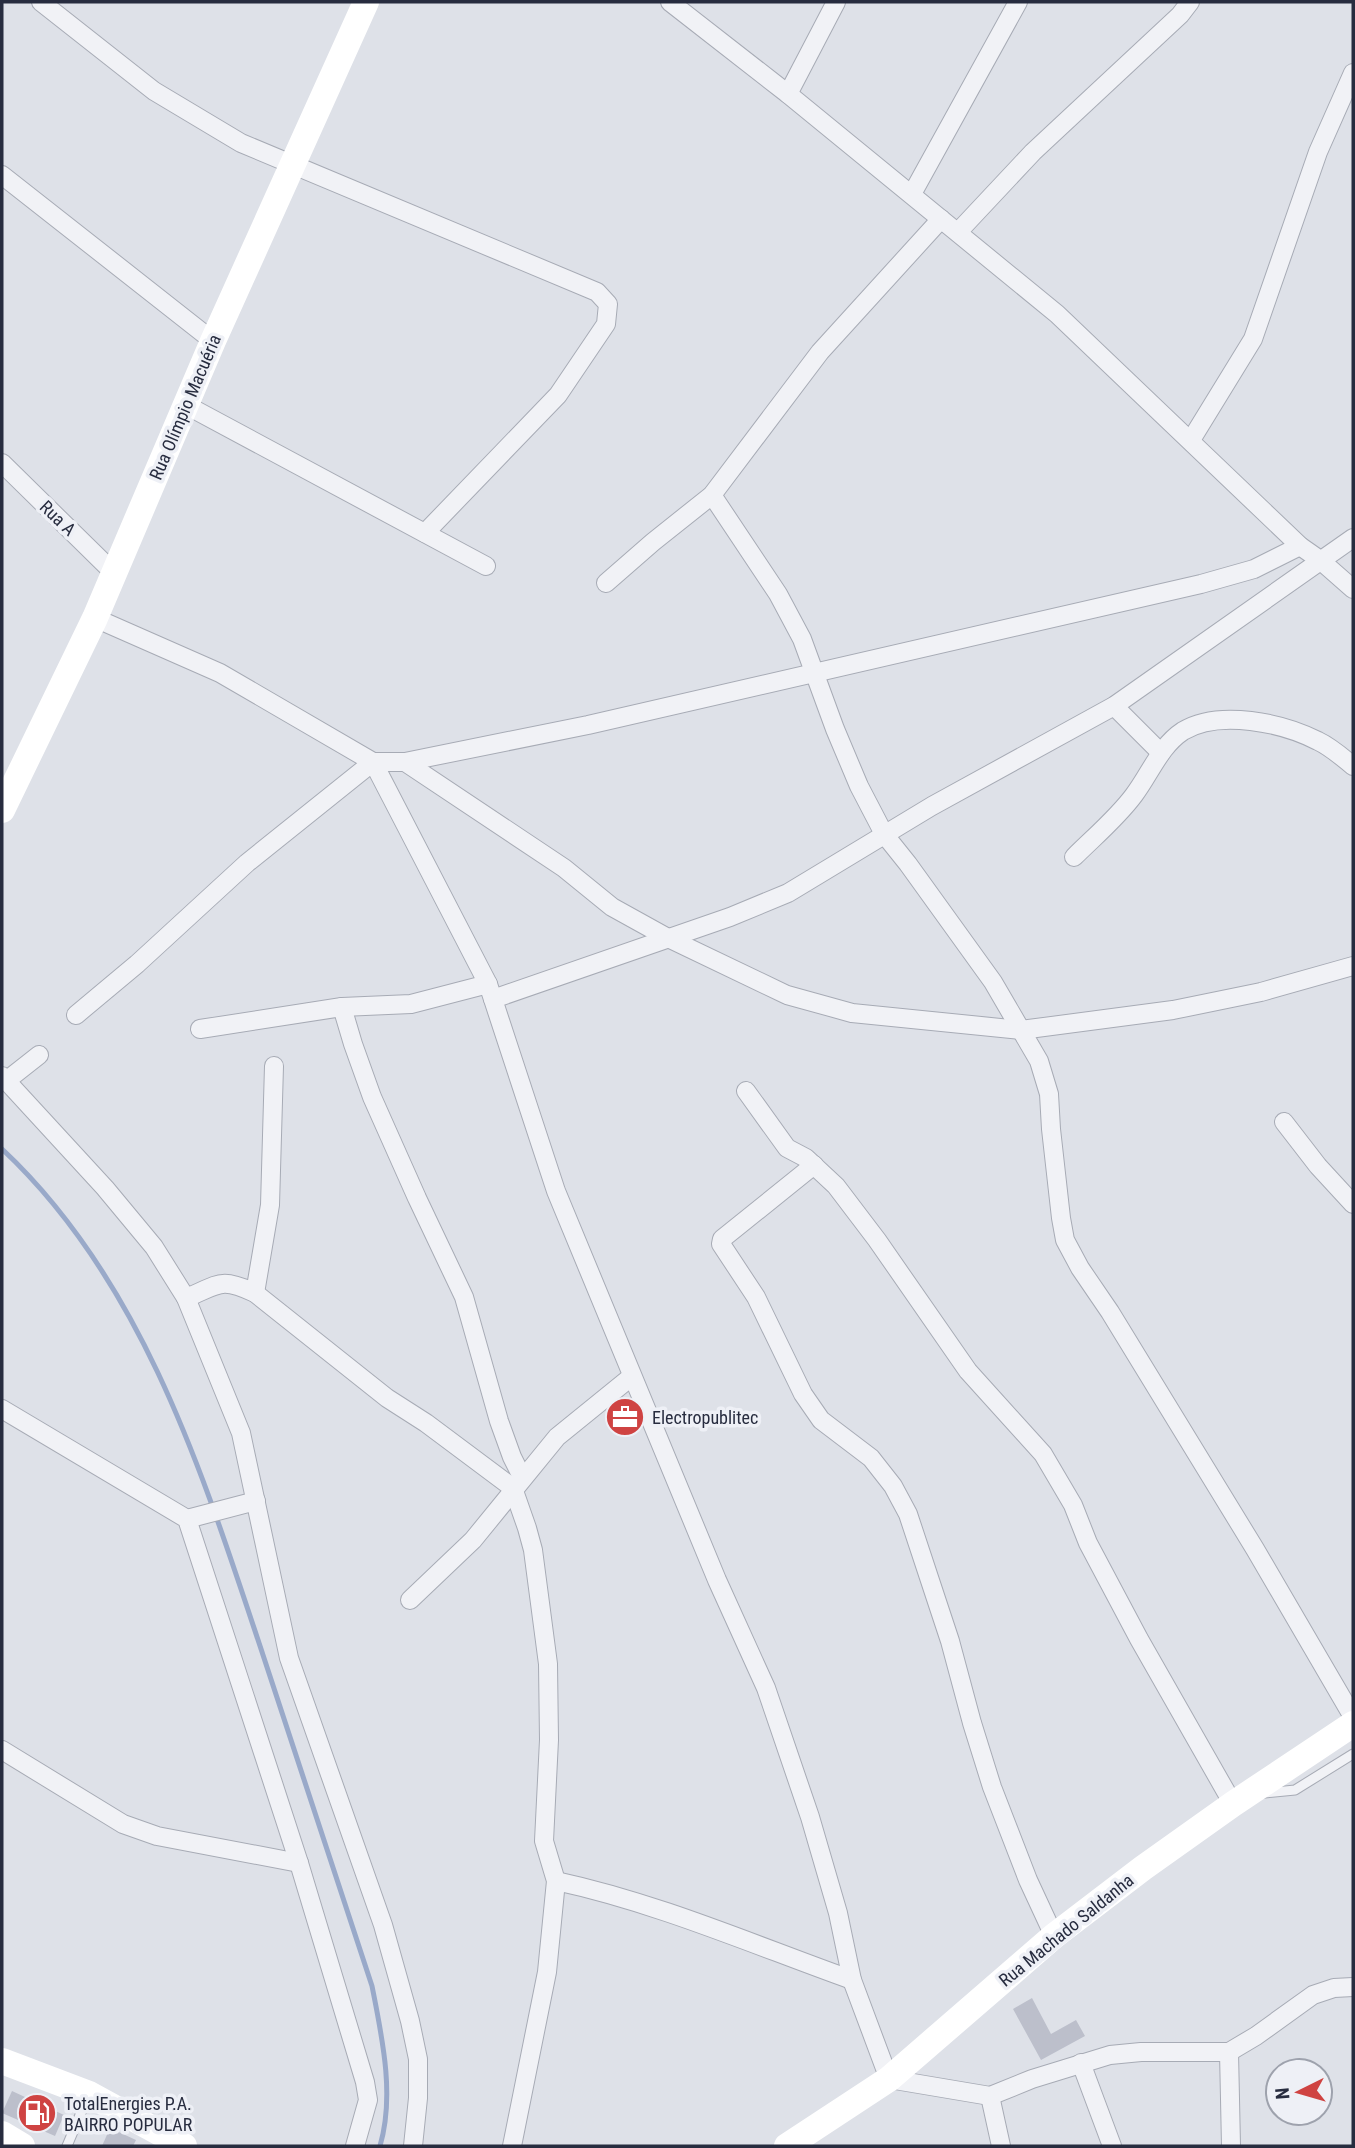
<svg xmlns="http://www.w3.org/2000/svg" width="1355" height="2148" viewBox="0 0 1355 2148" font-family="'Roboto Condensed',sans-serif">
<style>
.lines{fill:none;stroke-linecap:round;stroke-linejoin:round}
.stream{stroke:#99a9c9;stroke-width:5}
.building{fill:#bcbfcb}
.lane-casing{stroke:#a7abb5;stroke-width:11}
.street-casing{stroke:#a7abb5;stroke-width:20}
.lane{stroke:#f1f2f6;stroke-width:9}
.street{stroke:#f1f2f6;stroke-width:18}
.secondary{stroke:#fff;stroke-width:26}
.labels{text-anchor:middle;dominant-baseline:central;stroke-width:7;stroke-linejoin:round;paint-order:stroke}
.street-label{font-size:18px;fill:#272c3f;stroke:#eef0f6}
.poi-label{font-size:18px;fill:#272c3f;stroke:#eef0f6;text-anchor:start}
</style>
<rect width="100%" height="100%" fill="#dee1e8"/>
<g class="lines">
<!-- stream -->
<path class="stream" d="M2,1149C144,1282 203,1475 263,1655C299,1765 336,1875 372,1986C382,2037 395,2095 380,2146"/>
</g>
<!-- building -->
<g class="building">
<path d="M1032,1998L1051,2034L1076,2020L1085,2036L1041,2060L1013,2009Z"/>
<path d="M12,2091L64,2115L55,2136L2,2113Z"/>
<path d="M110,2128L136,2140L133,2146H102Z"/>
</g>
<g class="lines">
<!-- lane casing -->
<g class="lane-casing">
<g id="lane">
<path d="M1265,1793L1295,1790L1353,1754"/>
<path d="M67,2146L88,2096"/>
</g>
</g>
<!-- street casing -->
<g class="street-casing">
<g id="street">
<path d="M41,2L154,91L241,143L597,292L608,304L606,324L558,395L425,533"/>
<path d="M670,2L788,94L1057,314L1300,546L1320,560L1353,589"/>
<path d="M788,94L836,2"/>
<path d="M2,175L213,341"/>
<path d="M912,194L1018,2"/>
<path d="M958,232L1033,152L1180,15L1190,2"/>
<path d="M186,405L486,566"/>
<path d="M1191,440L1253,339L1318,152L1353,73"/>
<path d="M2,463L114,573"/>
<path d="M712,495L778,594L802,639L835,729L859,786L884,834L908,864L993,982L1039,1061L1049,1094L1051,1129L1061,1218L1065,1240L1080,1268L1110,1312L1255,1549L1353,1717"/>
<path d="M606,583L653,542L712,495L820,352L941,219"/>
<path d="M95,618L220,673L373,762L488,984L556,1191L717,1580L766,1688L810,1817L838,1913L852,1980L889,2079L990,2096L1032,2079L1110,2055L1141,2052H1229L1256,2036L1313,1995L1334,1988L1353,1987"/>
<path d="M1114,706L1161,753"/>
<path d="M405,762L588,725L1201,584L1254,569L1300,546"/>
<path d="M1074,857C1094,837 1117,818 1134,795C1150,774 1160,746 1183,731C1219,709 1283,723 1318,741C1331,747 1342,757 1353,766"/>
<path d="M493,999L730,917L788,893L932,806L1114,706L1353,538"/>
<path d="M342,1007L353,1044L372,1097L417,1198L464,1297L499,1421L512,1457L522,1477"/>
<path d="M76,1015L137,964L247,863L373,762H405L564,868L612,907L668,938L787,995L852,1013L1021,1030L1173,1010L1261,992L1353,966"/>
<path d="M200,1029L342,1007L411,1004L488,984"/>
<path d="M2,1076L105,1188L154,1247L186,1298L241,1433L289,1658L383,1925L410,2021L418,2059V2098L413,2146"/>
<path d="M6,1081L39,1055"/>
<path d="M746,1091L787,1148L806,1158L836,1186L877,1240L968,1371L1043,1454L1073,1505L1088,1543L1139,1639L1233,1804"/>
<path d="M1284,1122L1318,1166L1353,1204"/>
<path d="M814,1165L722,1239L721,1244L756,1297L803,1394L821,1420L871,1458L893,1486L908,1514L950,1641L972,1723L992,1787L1028,1880L1054,1936"/>
<path d="M255,1293L270,1205L274,1066"/>
<path d="M186,1298C220,1284 220,1277 255,1293L387,1398L426,1423L513,1488L527,1528L533,1550L548,1664L549,1740L544,1841L556,1881L547,1972L512,2146"/>
<path d="M2,1409L187,1519L299,1863L365,2082L368,2100L355,2146"/>
<path d="M187,1519L256,1501"/>
<path d="M410,1600L473,1540L557,1437L631,1377"/>
<path d="M2,1750L123,1824L157,1836L299,1863"/>
<path d="M556,1881C658,1903 754,1945 852,1980"/>
<path d="M1229,2052L1231,2146"/>
<path d="M1081,2063L1112,2146"/>
<path d="M990,2096L1001,2146"/>
</g>
</g>
<!-- lane -->
<use href="#lane" class="lane"/>
<!-- street -->
<use href="#street" class="street"/>
<!-- secondary -->
<g class="secondary">
<path d="M2,810L95,618L213,341L366,2"/>
<path d="M2,2061L89,2094L184,2146"/>
<path d="M2,2134L22,2146"/>
<path d="M787,2146L889,2079L1054,1936L1143,1868L1233,1804L1353,1724"/>
</g>
</g>
<!-- icons -->
<defs>
<g id="office-disc" transform="scale(2.0125)"><circle r="9.5" fill="#cf4342" stroke="#eef0f6"/><path d="M-6-3h4V-5.5h4V-3h4V5H-6ZM-1-4.5V-3h2v-1.5ZM-6 0V1H6V0Z" fill="#fff"/></g>
<g id="fuel-disc" transform="scale(2.0125)"><circle r="9.5" fill="#cf4342" stroke="#eef0f6"/><path d="M-5.5-6h7V0h2V4h1.3V-2.5L3-4.5l.8-.8L6-3V5H2.5V1h-1V6h-7ZM-4.2-4.7v3.2H.2V-4.7Z" fill="#fff"/></g>
</defs>
<g fill-rule="evenodd">
<use href="#office-disc" x="625" y="1417"/>
<use href="#fuel-disc" x="37" y="2113"/>
</g>
<g class="labels">
<!-- street labels -->
<g class="street-label">
<text transform="translate(185 407) rotate(-67)">Rua Olímpio Macuéria</text>
<text transform="translate(58 518) rotate(44)">Rua A</text>
<text transform="translate(1066 1930) rotate(-39)">Rua Machado Saldanha</text>
</g>
<!-- poi labels -->
<g class="poi-label">
<text x="652" y="1417">Electropublitec</text>
<text x="64" y="2103">TotalEnergies P.A.<tspan x="64" dy="21">BAIRRO POPULAR</tspan></text>
</g>
</g>
<!-- border -->
<rect width="1355" height="2148" fill="none" stroke="#272c3f" stroke-width="7"/>
<!-- north arrow -->
<g transform="translate(1299 2092) rotate(265)"><circle r="33" fill="#eef0f6" stroke="#9ea2ad" stroke-width="2"/>
<path d="M0-5L12 26L0 18L-12 26Z" fill="#cf4342"/>
<text y="-10" font-size="19" font-weight="bold" text-anchor="middle" fill="#272c3f">N</text>
</g>
</svg>
